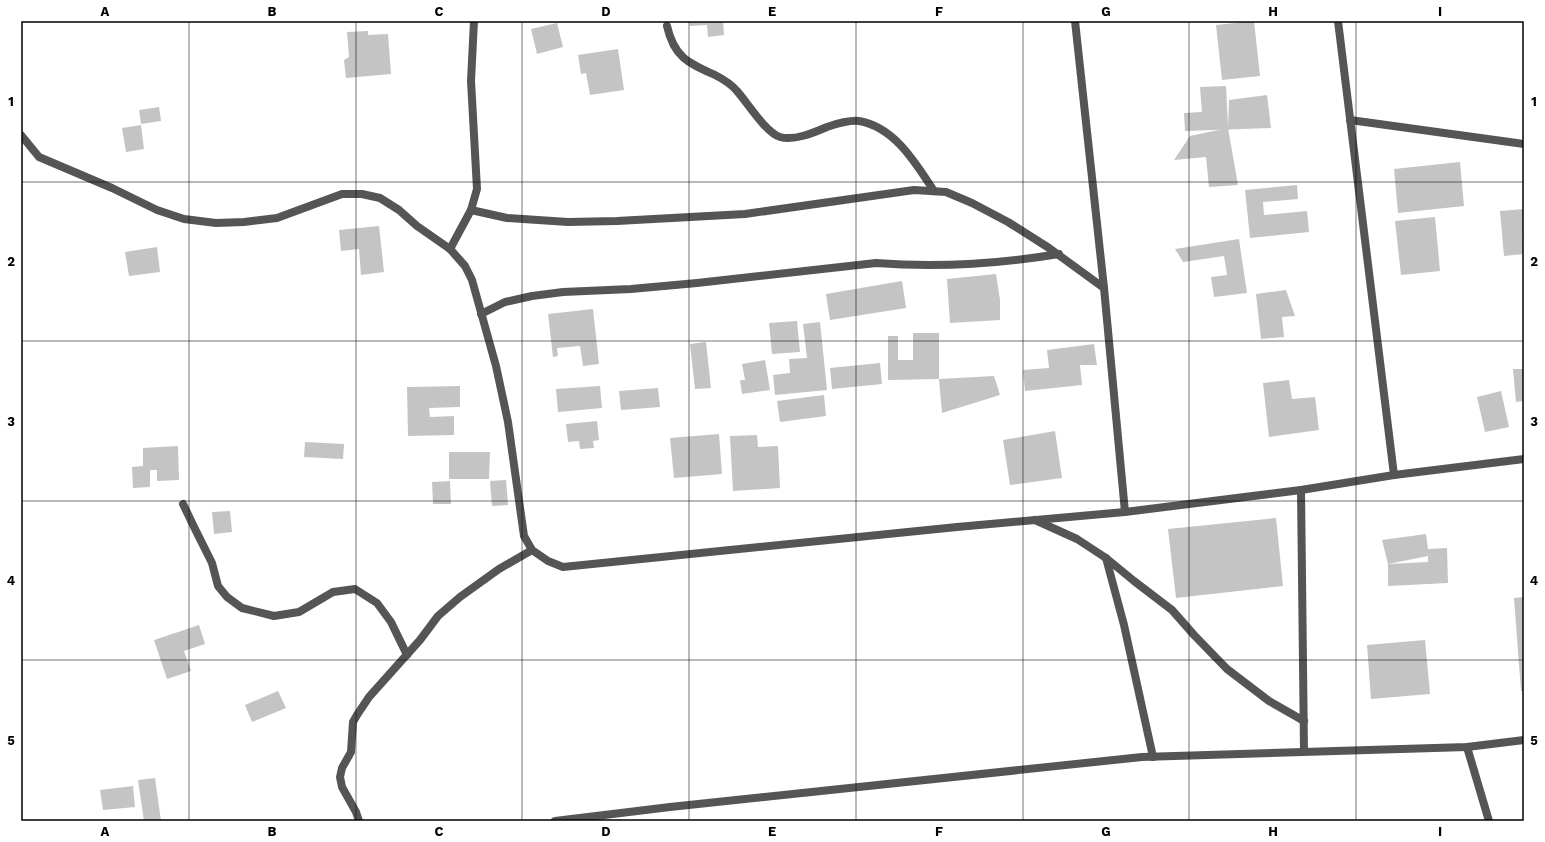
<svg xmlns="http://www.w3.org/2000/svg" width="1545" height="842" viewBox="0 0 1545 842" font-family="'Work Sans',sans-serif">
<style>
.building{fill:#c4c4c4}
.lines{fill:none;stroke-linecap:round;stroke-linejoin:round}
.minor{stroke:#555;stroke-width:8}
.tertiary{stroke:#555;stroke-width:8}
.grid{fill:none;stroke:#000;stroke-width:1;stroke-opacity:0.55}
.neatline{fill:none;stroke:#000;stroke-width:1.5}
.grid-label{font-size:13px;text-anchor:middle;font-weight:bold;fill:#000}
</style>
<rect width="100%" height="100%" fill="#fff"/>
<!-- building -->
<g class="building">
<path d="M689,21H723L724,35L708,37L707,25L690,26Z"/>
<path d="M1254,21L1260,76L1222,80L1216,25Z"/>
<path d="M557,23L563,47L537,54L531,29Z"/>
<path d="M368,31V35L388,34L391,74L346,78L344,60L349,57L347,32Z"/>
<path d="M618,49L624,90L590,95L586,73L581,74L578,55Z"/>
<path d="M1226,86L1228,126L1229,100L1267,95L1271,128L1185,131L1184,113L1202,112L1200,87Z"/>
<path d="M159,107L161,121L141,124L139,110Z"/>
<path d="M141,125L144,149L126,152L122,128Z"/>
<path d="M1228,128L1238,185L1209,187L1206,157L1174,160L1190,136Z"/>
<path d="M1460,162L1464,206L1398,213L1394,169Z"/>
<path d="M1297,185L1298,199L1263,202L1264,215L1307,211L1309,232L1250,238L1245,190Z"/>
<path d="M1524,209V233H1522L1524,254L1504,256L1500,211Z"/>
<path d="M1435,217L1440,271L1401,275L1395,221Z"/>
<path d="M379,226L384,272L361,275L359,249L341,251L339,230Z"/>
<path d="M1239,239L1247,293L1214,297L1211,277L1227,275L1224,256L1183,262L1175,249Z"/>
<path d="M157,247L160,272L129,276L125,252Z"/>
<path d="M996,274L1000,300V320L950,323L947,279Z"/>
<path d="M902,281L906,308L830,320L826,294Z"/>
<path d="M1286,290L1295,316L1282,317L1284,337L1261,339L1256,294Z"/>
<path d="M593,309L599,364L583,366L580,346L557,348L558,356L553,357L548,314Z"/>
<path d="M797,321L800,352L772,354L769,323Z"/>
<path d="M820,322L827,390L775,395L773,375L790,373L789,359L807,358L803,324Z"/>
<path d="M913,333H939V379L888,380V336H898V360H913Z"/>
<path d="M706,342L711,388L695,389L690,344Z"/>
<path d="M1094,344L1097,365H1080L1082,385L1025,391L1023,370L1049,368L1047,350Z"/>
<path d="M765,360L770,390L742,394L740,380H745L742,364Z"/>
<path d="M880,363L882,384L832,389L830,368Z"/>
<path d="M1513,369H1524V401L1516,402Z"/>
<path d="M994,376L1000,395L942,413L939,379Z"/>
<path d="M1289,380L1292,399L1315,397L1319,430L1269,437L1263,383Z"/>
<path d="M460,386V407L429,408L430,417L454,416V435L408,436L407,387Z"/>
<path d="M600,386L602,408L558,412L556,389Z"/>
<path d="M658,388L660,407L621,410L619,391Z"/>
<path d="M1501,391L1509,427L1485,432L1477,397Z"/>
<path d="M824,395L826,416L780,422L777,401Z"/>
<path d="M597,421L599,440L593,441L594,448L580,449L579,441L568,442L566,424Z"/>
<path d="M1055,431L1062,478L1010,485L1003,440Z"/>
<path d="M719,434L722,474L674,478L670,438Z"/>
<path d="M757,435L758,447L778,446L780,488L733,491L730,436Z"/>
<path d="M305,442L344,444L343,459L304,457Z"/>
<path d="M178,446L179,480L157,481V470H150V487L133,488L132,467L143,466V448Z"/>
<path d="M449,452H490L489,479H449Z"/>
<path d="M506,480L508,505L492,506L490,481Z"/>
<path d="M450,481L451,504H433L432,482Z"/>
<path d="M230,511L232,532L214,534L212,512Z"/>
<path d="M1276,518L1283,586L1176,598L1168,529Z"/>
<path d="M1426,534L1428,549L1447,548L1448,583L1388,586V564L1428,562V556L1388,564L1382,540Z"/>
<path d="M1524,597V691H1521L1514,598Z"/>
<path d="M199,625L205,644L184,651L191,671L167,679L154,640Z"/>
<path d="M1425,640L1430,694L1371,699L1367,645Z"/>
<path d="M278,691L286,708L252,722L245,705Z"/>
<path d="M155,778L161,821H144L138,780Z"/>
<path d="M133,786L135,807L103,810L100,790Z"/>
</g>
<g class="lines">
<!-- minor -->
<g class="minor">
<path d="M1075,21L1104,288L1125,512"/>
<path d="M1338,21L1394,475"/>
<path d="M667,26C674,57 688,63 715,75C723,79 731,84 737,91C747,102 766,133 780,137C794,141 813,133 827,127C836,124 849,120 859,121C895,127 916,164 934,191"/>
<path d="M1350,120L1524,144"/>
<path d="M21,135L39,157L112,188L157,210L184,219L216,223L244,222L277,218L342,194H362L380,198L399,210L417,226L450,249L465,266L472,280L496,366L508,422L524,536L532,550L548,561L563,567L957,527L1125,512L1301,490L1394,475L1524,459"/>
<path d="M471,210L507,218L568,222L617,221L745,214L914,190L946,192L972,203L1008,222L1049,248L1104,288"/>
<path d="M450,249L471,210L477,189L471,81L474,21"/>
<path d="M481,314L505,302L532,296L563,292L631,289L697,283L876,263C938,268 998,264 1059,254"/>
<path d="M1301,490L1304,751"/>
<path d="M183,504L195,529L212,563L218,586L227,597L242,608L274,616L299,612L333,592L355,589L377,603L391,622L407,655"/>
<path d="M1035,520L1077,539L1106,558L1134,581L1172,610L1194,635L1227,669L1269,701L1304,721"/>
<path d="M1106,558L1124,625L1153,757"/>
<path d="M1467,747L1489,821"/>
<path d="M359,821L356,812L342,787L340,777L342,768L351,752L353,722L357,715L369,697L420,640L438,616L460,597L499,569L532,550"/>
</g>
<!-- tertiary -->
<path class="tertiary" d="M555,821L670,807L1142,757L1467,747L1524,740"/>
</g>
<!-- grid -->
<path class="grid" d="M189,21V821M356,21V821M522,21V821M689,21V821M856,21V821M1023,21V821M1189,21V821M1356,21V821M21,182H1524M21,341H1524M21,501H1524M21,660H1524"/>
<!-- border -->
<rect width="1545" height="842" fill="none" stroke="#ffffff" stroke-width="44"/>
<rect x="22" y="22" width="1501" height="798" class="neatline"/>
<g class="grid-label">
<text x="105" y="16">A</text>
<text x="272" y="16">B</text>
<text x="439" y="16">C</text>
<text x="606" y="16">D</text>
<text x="772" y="16">E</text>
<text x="939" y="16">F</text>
<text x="1106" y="16">G</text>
<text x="1273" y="16">H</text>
<text x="1440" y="16">I</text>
<text x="11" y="106">1</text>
<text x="1534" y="106">1</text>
<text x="11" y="266">2</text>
<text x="1534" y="266">2</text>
<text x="11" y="426">3</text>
<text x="1534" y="426">3</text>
<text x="11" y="585">4</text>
<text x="1534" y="585">4</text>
<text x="11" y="745">5</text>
<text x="1534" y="745">5</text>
<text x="105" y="836">A</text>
<text x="272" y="836">B</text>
<text x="439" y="836">C</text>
<text x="606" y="836">D</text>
<text x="772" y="836">E</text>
<text x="939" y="836">F</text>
<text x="1106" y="836">G</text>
<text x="1273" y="836">H</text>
<text x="1440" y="836">I</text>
</g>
</svg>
